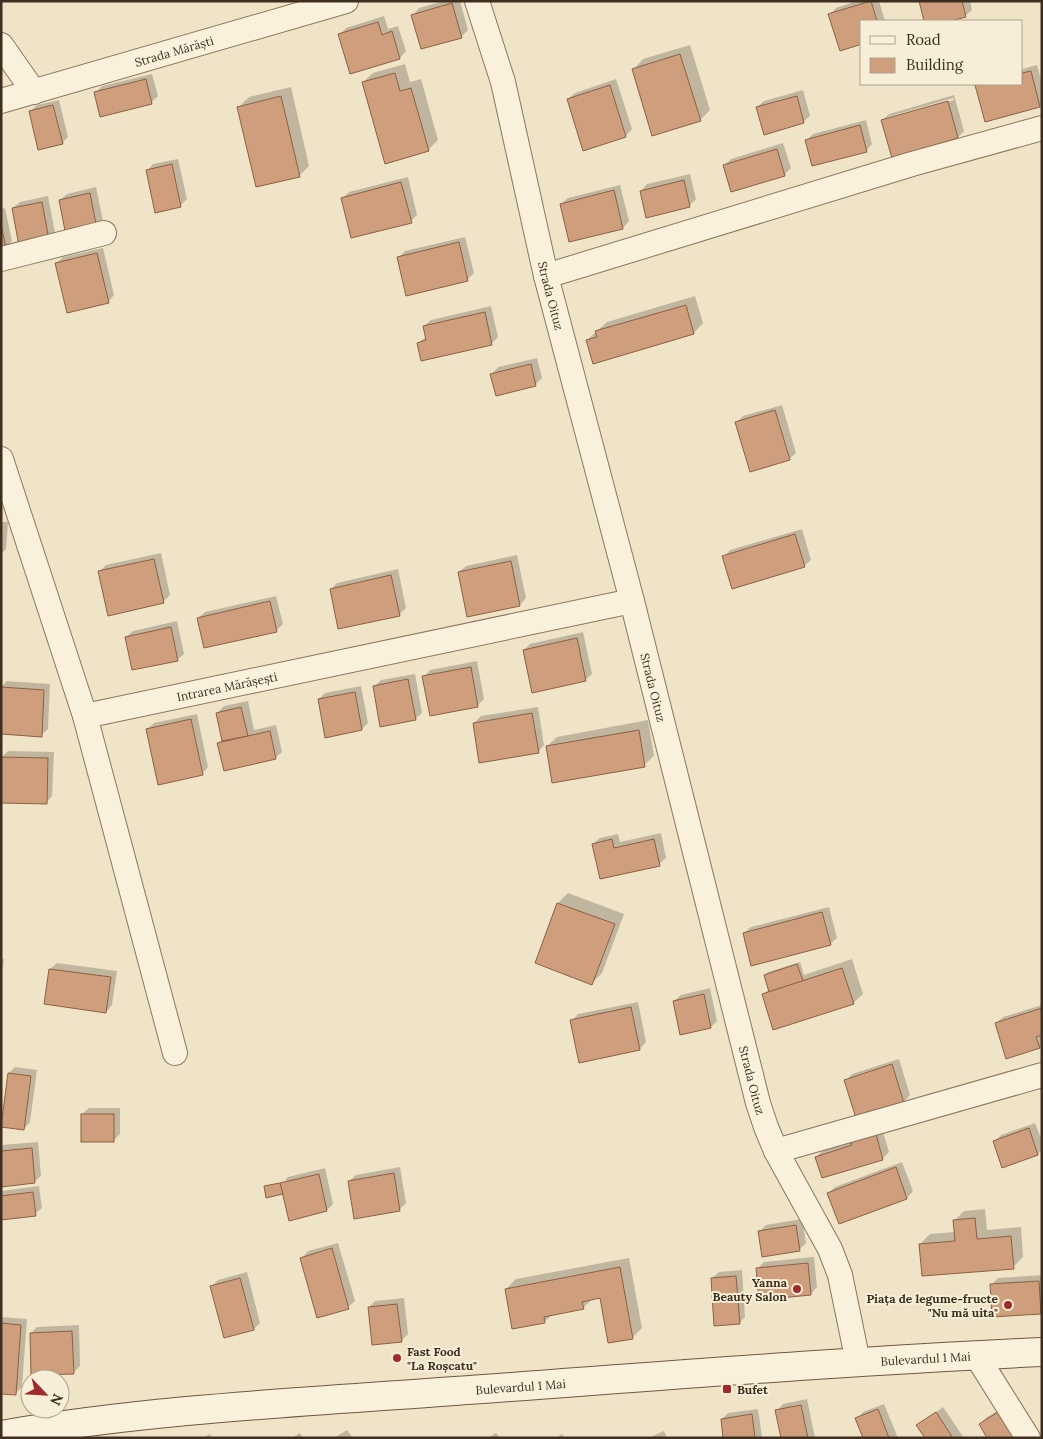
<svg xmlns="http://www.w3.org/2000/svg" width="1043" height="1439" viewBox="0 0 1043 1439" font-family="Lora,serif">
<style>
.shadow{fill:#0003;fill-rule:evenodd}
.building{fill:#cf9f7d;stroke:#8d5f41}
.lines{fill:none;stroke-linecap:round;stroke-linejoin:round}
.minor-casing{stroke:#8d765c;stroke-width:26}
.secondary-casing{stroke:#6f573f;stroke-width:30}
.minor{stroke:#faf1dc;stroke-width:24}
.secondary{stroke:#faf1dc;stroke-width:28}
.poi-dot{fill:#9e2a2b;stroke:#f7eed8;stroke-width:2}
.labels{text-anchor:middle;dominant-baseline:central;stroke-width:4;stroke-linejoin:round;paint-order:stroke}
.street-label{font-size:12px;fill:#3d2e20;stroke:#f7eed8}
.poi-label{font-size:12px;font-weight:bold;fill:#3d2e20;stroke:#f7eed8;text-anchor:end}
</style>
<rect width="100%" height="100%" fill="#f0e4c8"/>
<!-- shadow -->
<g class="shadow">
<path d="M444,1H460L468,30L462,36L422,48L413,15L419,8Z"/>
<path d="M857,1H879L885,21H862L830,14L836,8Z"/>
<path d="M920,1H970L972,10L965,16L946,21H926Z"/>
<path d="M384,16L388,29L398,26L406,51L400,58L339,35L346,28Z"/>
<path d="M690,45L710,110L700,120L634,69L643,59Z"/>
<path d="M405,64L410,82L421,79L438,140L428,150L363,82L373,73Z"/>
<path d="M1037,65L1042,83V104L1040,106L977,86L979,84H1022V69Z"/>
<path d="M152,74L158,96L151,103L95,93L102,86Z"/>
<path d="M616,79L632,129L626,136L568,99L575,93Z"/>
<path d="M291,87L309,166L299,176L239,107L249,97Z"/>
<path d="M803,90L810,116L803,122L757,107L764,101Z"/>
<path d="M954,95L964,131L958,137L882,121L889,114ZM953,98L954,100L888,120V117Z"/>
<path d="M59,100L68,137L62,143L30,111L37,105Z"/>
<path d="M866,120L872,144L866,151L807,140L813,134Z"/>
<path d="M783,143L791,168L784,175L725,165L731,159Z"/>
<path d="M178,159L187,199L181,205L156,211L147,171L153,164Z"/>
<path d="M690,174L696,199L690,205L647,216L641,191L647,184Z"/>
<path d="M408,177L417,215L411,221L343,198L349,192Z"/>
<path d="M620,185L629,221L623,228L561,204L568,198Z"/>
<path d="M96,187L103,221L97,228L60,200L67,194Z"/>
<path d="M48,196L55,233L49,239L13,208L20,202Z"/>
<path d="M5,208L12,241L6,247L1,248V209Z"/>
<path d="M465,237L474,273L467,280L398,258L405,251Z"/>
<path d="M103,248L114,295L108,302L56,264L63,257Z"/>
<path d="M695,296L703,323L694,333L587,340L607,322Z"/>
<path d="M491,306L498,337L492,343L422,360L418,343L427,336L424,326L431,320Z"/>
<path d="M537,358L542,378L536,384L492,374L498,367Z"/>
<path d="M782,405L796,453L789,459L737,422L743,416Z"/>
<path d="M1,522H8L6,549L1,554Z"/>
<path d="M802,529L811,560L804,566L724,557L730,550Z"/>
<path d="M161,553L170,595L163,602L99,572L106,565Z"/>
<path d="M517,555L526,598L520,605L459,572L466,566Z"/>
<path d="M398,569L406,608L400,614L331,589L337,583Z"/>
<path d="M276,596L283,624L276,631L198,618L205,612Z"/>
<path d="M177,621L184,654L177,660L126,637L133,631Z"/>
<path d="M583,632L592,674L585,680L524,650L530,644Z"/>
<path d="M477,661L484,699L478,705L431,714L424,677L430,670Z"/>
<path d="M415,674L422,713L415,719L374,687L381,680Z"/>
<path d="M7,681L50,684L48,729L41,735L1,687Z"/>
<path d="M361,686L368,723L362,729L319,699L325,693Z"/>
<path d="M248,701L254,730L276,725L282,752L275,758L218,743L223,739L217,713L224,706Z"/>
<path d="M538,707L544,745L538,752L474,723L481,716Z"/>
<path d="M197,714L208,767L202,774L147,729L154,723Z"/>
<path d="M648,720L654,756L644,765L547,746L557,737Z"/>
<path d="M8,751L54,752L52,796L46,803L2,757Z"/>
<path d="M661,833L666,858L659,864L593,844L600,838L618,834L620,842Z"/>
<path d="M568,893L624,914L602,973L592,983L536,963L558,903Z"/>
<path d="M829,907L837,938L830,944L744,933L751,927Z"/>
<path d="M1,959H4L1,980Z"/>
<path d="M852,959L863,994L853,1003L763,995L770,988L765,975L768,972L800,962L804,975Z"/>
<path d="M57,963L117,971L112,1005L106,1012L50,969Z"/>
<path d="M710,988L717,1021L711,1027L674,1001L681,995Z"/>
<path d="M638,1002L646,1042L640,1049L572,1021L578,1014Z"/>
<path d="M1042,1005V1045L1040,1047L996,1023L1003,1017Z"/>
<path d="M899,1059L910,1095L904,1102L857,1117L846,1081L852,1074Z"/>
<path d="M15,1067L37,1070L30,1122L24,1129L9,1073Z"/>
<path d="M89,1108H120V1134L113,1141L82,1114Z"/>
<path d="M1035,1123L1042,1141V1150L1038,1154L1003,1166L994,1142L1001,1135Z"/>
<path d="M882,1129L889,1152L883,1158L822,1177L816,1157L823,1150L854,1141Z"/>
<path d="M38,1142L41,1176L34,1182L1,1185V1145Z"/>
<path d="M902,1162L913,1191L907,1198L840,1223L829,1193L835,1187Z"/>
<path d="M400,1167L406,1203L399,1210L349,1181L356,1175Z"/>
<path d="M325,1168L333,1204L327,1210L284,1192L265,1187L267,1185V1187L287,1183L286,1180L267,1184L285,1180L288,1177Z"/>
<path d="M39,1186L42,1208L35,1214L1,1219V1191Z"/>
<path d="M985,1209L987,1230L1021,1227L1023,1257L1013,1267L920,1244L930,1234L955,1232V1220L964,1211Z"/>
<path d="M802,1219L806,1243L799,1250L759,1232L766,1225Z"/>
<path d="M338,1243L355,1301L348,1307L302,1258L308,1251Z"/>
<path d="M814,1257L817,1287L811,1294L757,1269L764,1262Z"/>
<path d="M629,1258L642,1328L633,1337L601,1297L593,1298L583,1308L553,1314L544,1322L506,1289L516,1279Z"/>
<path d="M742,1270L745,1317L739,1323L712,1278L719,1272Z"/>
<path d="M247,1272L260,1323L254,1329L212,1286L218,1280Z"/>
<path d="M1042,1275V1311L1040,1312L991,1285L998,1278Z"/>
<path d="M404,1298L408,1334L401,1341L369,1307L375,1301Z"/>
<path d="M1,1317L27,1319L22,1387L15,1394L1,1393Z"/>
<path d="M79,1325L80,1366L73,1373L31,1333L37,1327Z"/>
<path d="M807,1399L815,1438H782L777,1411L783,1404Z"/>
<path d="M884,1404L898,1438H864L857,1419L863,1412Z"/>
<path d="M1008,1405L1028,1438L980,1424L987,1417Z"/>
<path d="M943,1407L964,1438H926L918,1426Z"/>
<path d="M758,1409L762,1437L761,1438H725L722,1419L728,1413Z"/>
<path d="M347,1430L353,1438H334Z"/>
<path d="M664,1431L667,1438H648Z"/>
<path d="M300,1433L303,1438H292Z"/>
<path d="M496,1433L500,1438H488Z"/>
<path d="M210,1434L212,1438H203Z"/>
<path d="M562,1434L565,1438H556Z"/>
</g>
<!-- building -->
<g class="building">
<path d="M871,1L877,21H862V44L840,51L828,14Z"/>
<path d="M919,1H962L966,17L951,21H924Z"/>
<path d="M452,3L462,38L421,49L411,15Z"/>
<path d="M378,22L382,35L392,31L400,59L350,74L338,34Z"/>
<path d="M680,54L701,121L652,136L632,69Z"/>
<path d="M1031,71L1040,107L985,122L975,85L981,84H1022V73Z"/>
<path d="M395,73L400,91L411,88L429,151L385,164L362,82Z"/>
<path d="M146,79L152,104L100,117L94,92Z"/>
<path d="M610,85L626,137L583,151L567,99Z"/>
<path d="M281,96L300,177L256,187L237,107Z"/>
<path d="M797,96L804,123L764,135L756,107Z"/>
<path d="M948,101L958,138L892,158L881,120Z"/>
<path d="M53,105L63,144L38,150L29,111Z"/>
<path d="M860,125L867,152L812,166L805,140Z"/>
<path d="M777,149L785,176L731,192L723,165Z"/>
<path d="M172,164L181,207L155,213L146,170Z"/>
<path d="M684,180L690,207L646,218L640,191Z"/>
<path d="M401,182L412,223L351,238L341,198Z"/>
<path d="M614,190L623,229L569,242L560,204Z"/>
<path d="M90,193L97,229L66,236L59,200Z"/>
<path d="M42,202L49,240L19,246L12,208Z"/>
<path d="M1,224L6,248L1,249Z"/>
<path d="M459,242L468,281L406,296L397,257Z"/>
<path d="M97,253L109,303L67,313L55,263Z"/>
<path d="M686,305L694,334L593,364L586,340L597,337L595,331Z"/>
<path d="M485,312L492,345L421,361L417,343L426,340L423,326Z"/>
<path d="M531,364L536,386L496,396L490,374Z"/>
<path d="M775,410L790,460L750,472L735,422Z"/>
<path d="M795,534L805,567L732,589L722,556Z"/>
<path d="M154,559L164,603L108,616L98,571Z"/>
<path d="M511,561L520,606L467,617L458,572Z"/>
<path d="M391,575L400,616L338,629L330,589Z"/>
<path d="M270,601L277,632L204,648L197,618Z"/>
<path d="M171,627L178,661L132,670L125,637Z"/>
<path d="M577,638L586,681L532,693L523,650Z"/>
<path d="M471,667L478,707L430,716L422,676Z"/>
<path d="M408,679L416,720L380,727L373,686Z"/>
<path d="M1,687L44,690L42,737L1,734Z"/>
<path d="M355,692L362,730L325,738L318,699Z"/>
<path d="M241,707L248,736L222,741L216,713Z"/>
<path d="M532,713L539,753L479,763L473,723Z"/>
<path d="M191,719L203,775L158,785L146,729Z"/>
<path d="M639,730L645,767L552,783L546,746Z"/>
<path d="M270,731L276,759L224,771L217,743Z"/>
<path d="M1,757L48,758L47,804L1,803Z"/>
<path d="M612,839L614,848L654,839L660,866L600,879L592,844Z"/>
<path d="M557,903L615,924L592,985L535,963Z"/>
<path d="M822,912L831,945L751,966L743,933Z"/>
<path d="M797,964L803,981L769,992L764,975Z"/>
<path d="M842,968L854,1004L773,1030L762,994Z"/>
<path d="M49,969L111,977L106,1013L44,1004Z"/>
<path d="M704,994L711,1028L680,1035L673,1001Z"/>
<path d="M631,1007L640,1050L579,1063L570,1020Z"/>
<path d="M1042,1008V1035L1036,1037L1040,1048L1006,1059L995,1023Z"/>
<path d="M892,1064L904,1103L856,1118L844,1080Z"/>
<path d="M8,1073L31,1076L24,1130L1,1127Z"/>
<rect x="81" y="1114" width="33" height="28"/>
<path d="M1029,1128L1038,1155L1002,1168L993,1141Z"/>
<path d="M876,1134L883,1160L822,1178L815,1157L852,1145L851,1142Z"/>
<path d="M32,1148L35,1183L1,1187V1151Z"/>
<path d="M896,1167L907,1199L839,1224L827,1193Z"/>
<path d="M394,1173L400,1211L354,1219L348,1181Z"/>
<path d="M319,1174L327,1211L289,1221L280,1183Z"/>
<path d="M280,1183L283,1194L266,1198L264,1186Z"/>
<path d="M33,1192L36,1216L1,1220V1196Z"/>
<path d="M975,1218L977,1239L1011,1236L1014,1269L922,1276L919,1244L955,1241L953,1220Z"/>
<path d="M796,1225L800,1251L762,1257L758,1231Z"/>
<path d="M332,1248L349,1309L317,1318L300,1258Z"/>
<path d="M808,1263L811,1295L759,1300L756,1268Z"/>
<path d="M620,1267L633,1339L608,1343L600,1298L582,1302L584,1309L544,1317L545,1323L512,1329L505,1289Z"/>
<path d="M736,1276L740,1324L714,1326L711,1278Z"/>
<path d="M240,1278L254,1330L224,1338L210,1286Z"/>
<path d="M1039,1281L1041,1314L992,1317L990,1284Z"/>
<path d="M397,1304L402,1342L372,1345L368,1307Z"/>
<path d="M1,1323L21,1325L16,1395L1,1394Z"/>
<path d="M72,1331L74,1374L31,1375L30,1333Z"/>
<path d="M801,1405L808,1438H781L775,1410Z"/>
<path d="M878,1409L889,1438H863L855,1418Z"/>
<path d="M1001,1410L1018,1438H987L979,1424Z"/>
<path d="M936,1412L953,1438H925L916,1425Z"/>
<path d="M752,1414L755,1438H723L721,1419Z"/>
</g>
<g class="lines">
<!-- minor casing -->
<g class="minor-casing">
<g id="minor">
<path id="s1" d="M477,1L503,82L546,276L632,601L758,1103L766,1127L776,1151L830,1249L840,1275L858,1362"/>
<path d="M1,45L34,92"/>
<path id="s2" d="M1,101L346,1"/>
<path d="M1,259L104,233"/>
<path d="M546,276L912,164L1042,128"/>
<path d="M1,459L85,716L175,1053"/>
<path id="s3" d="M85,716L632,601"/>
<path d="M776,1151L1042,1075"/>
<path d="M976,1355L1028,1438"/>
</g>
</g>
<!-- secondary casing -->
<g class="secondary-casing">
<g id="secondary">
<path id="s4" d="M1,1435C151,1409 305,1402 455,1391C651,1377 846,1361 1042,1352"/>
</g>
</g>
<!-- minor -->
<use href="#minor" class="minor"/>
<!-- secondary -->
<use href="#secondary" class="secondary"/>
</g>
<!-- markers -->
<g class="poi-dot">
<circle cx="797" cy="1289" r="5"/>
<circle cx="1008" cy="1305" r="5"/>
<circle cx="397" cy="1358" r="5"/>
<rect x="722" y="1384" width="10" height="10" rx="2.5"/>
</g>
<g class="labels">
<!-- street labels -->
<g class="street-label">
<text stroke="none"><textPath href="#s2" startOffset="180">Strada Mărăști</textPath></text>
<text stroke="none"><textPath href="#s1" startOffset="304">Strada Oituz</textPath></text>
<text stroke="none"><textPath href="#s3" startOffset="145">Intrarea Mărășești</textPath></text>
<text stroke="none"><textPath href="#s1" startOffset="709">Strada Oituz</textPath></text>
<text stroke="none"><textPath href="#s1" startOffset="1114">Strada Oituz</textPath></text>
<text stroke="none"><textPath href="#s4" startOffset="928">Bulevardul 1 Mai</textPath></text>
<text stroke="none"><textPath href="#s4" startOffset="522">Bulevardul 1 Mai</textPath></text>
</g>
<!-- poi labels -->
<g class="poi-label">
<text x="787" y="1282">Yanna<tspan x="787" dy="14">Beauty Salon</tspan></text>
<text x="998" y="1298">Piața de legume-fructe<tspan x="998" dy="14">"Nu mă uita"</tspan></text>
<text x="407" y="1351" text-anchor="start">Fast Food<tspan x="407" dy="14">"La Roșcatu"</tspan></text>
<text x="737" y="1389" text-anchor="start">Bufet</text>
</g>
</g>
<!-- border -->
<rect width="1043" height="1439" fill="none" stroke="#3d2e20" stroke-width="5"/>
<!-- legend -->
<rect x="860" y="20" width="162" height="65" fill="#f7eed8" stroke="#ada18e"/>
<rect x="870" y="36" width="25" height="8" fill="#faf1dc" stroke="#ada18e"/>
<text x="906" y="45" font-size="15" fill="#3d2e20">Road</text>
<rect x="870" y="58" width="25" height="15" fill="#cf9f7d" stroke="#ada18e"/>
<text x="906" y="70" font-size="15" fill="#3d2e20">Building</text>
<!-- north arrow -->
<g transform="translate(45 1394) rotate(115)"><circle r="24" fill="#f7eed8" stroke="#ada18e"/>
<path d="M0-4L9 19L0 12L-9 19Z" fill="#9e2a2b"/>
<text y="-8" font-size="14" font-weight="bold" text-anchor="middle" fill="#3d2e20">N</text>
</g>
</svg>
